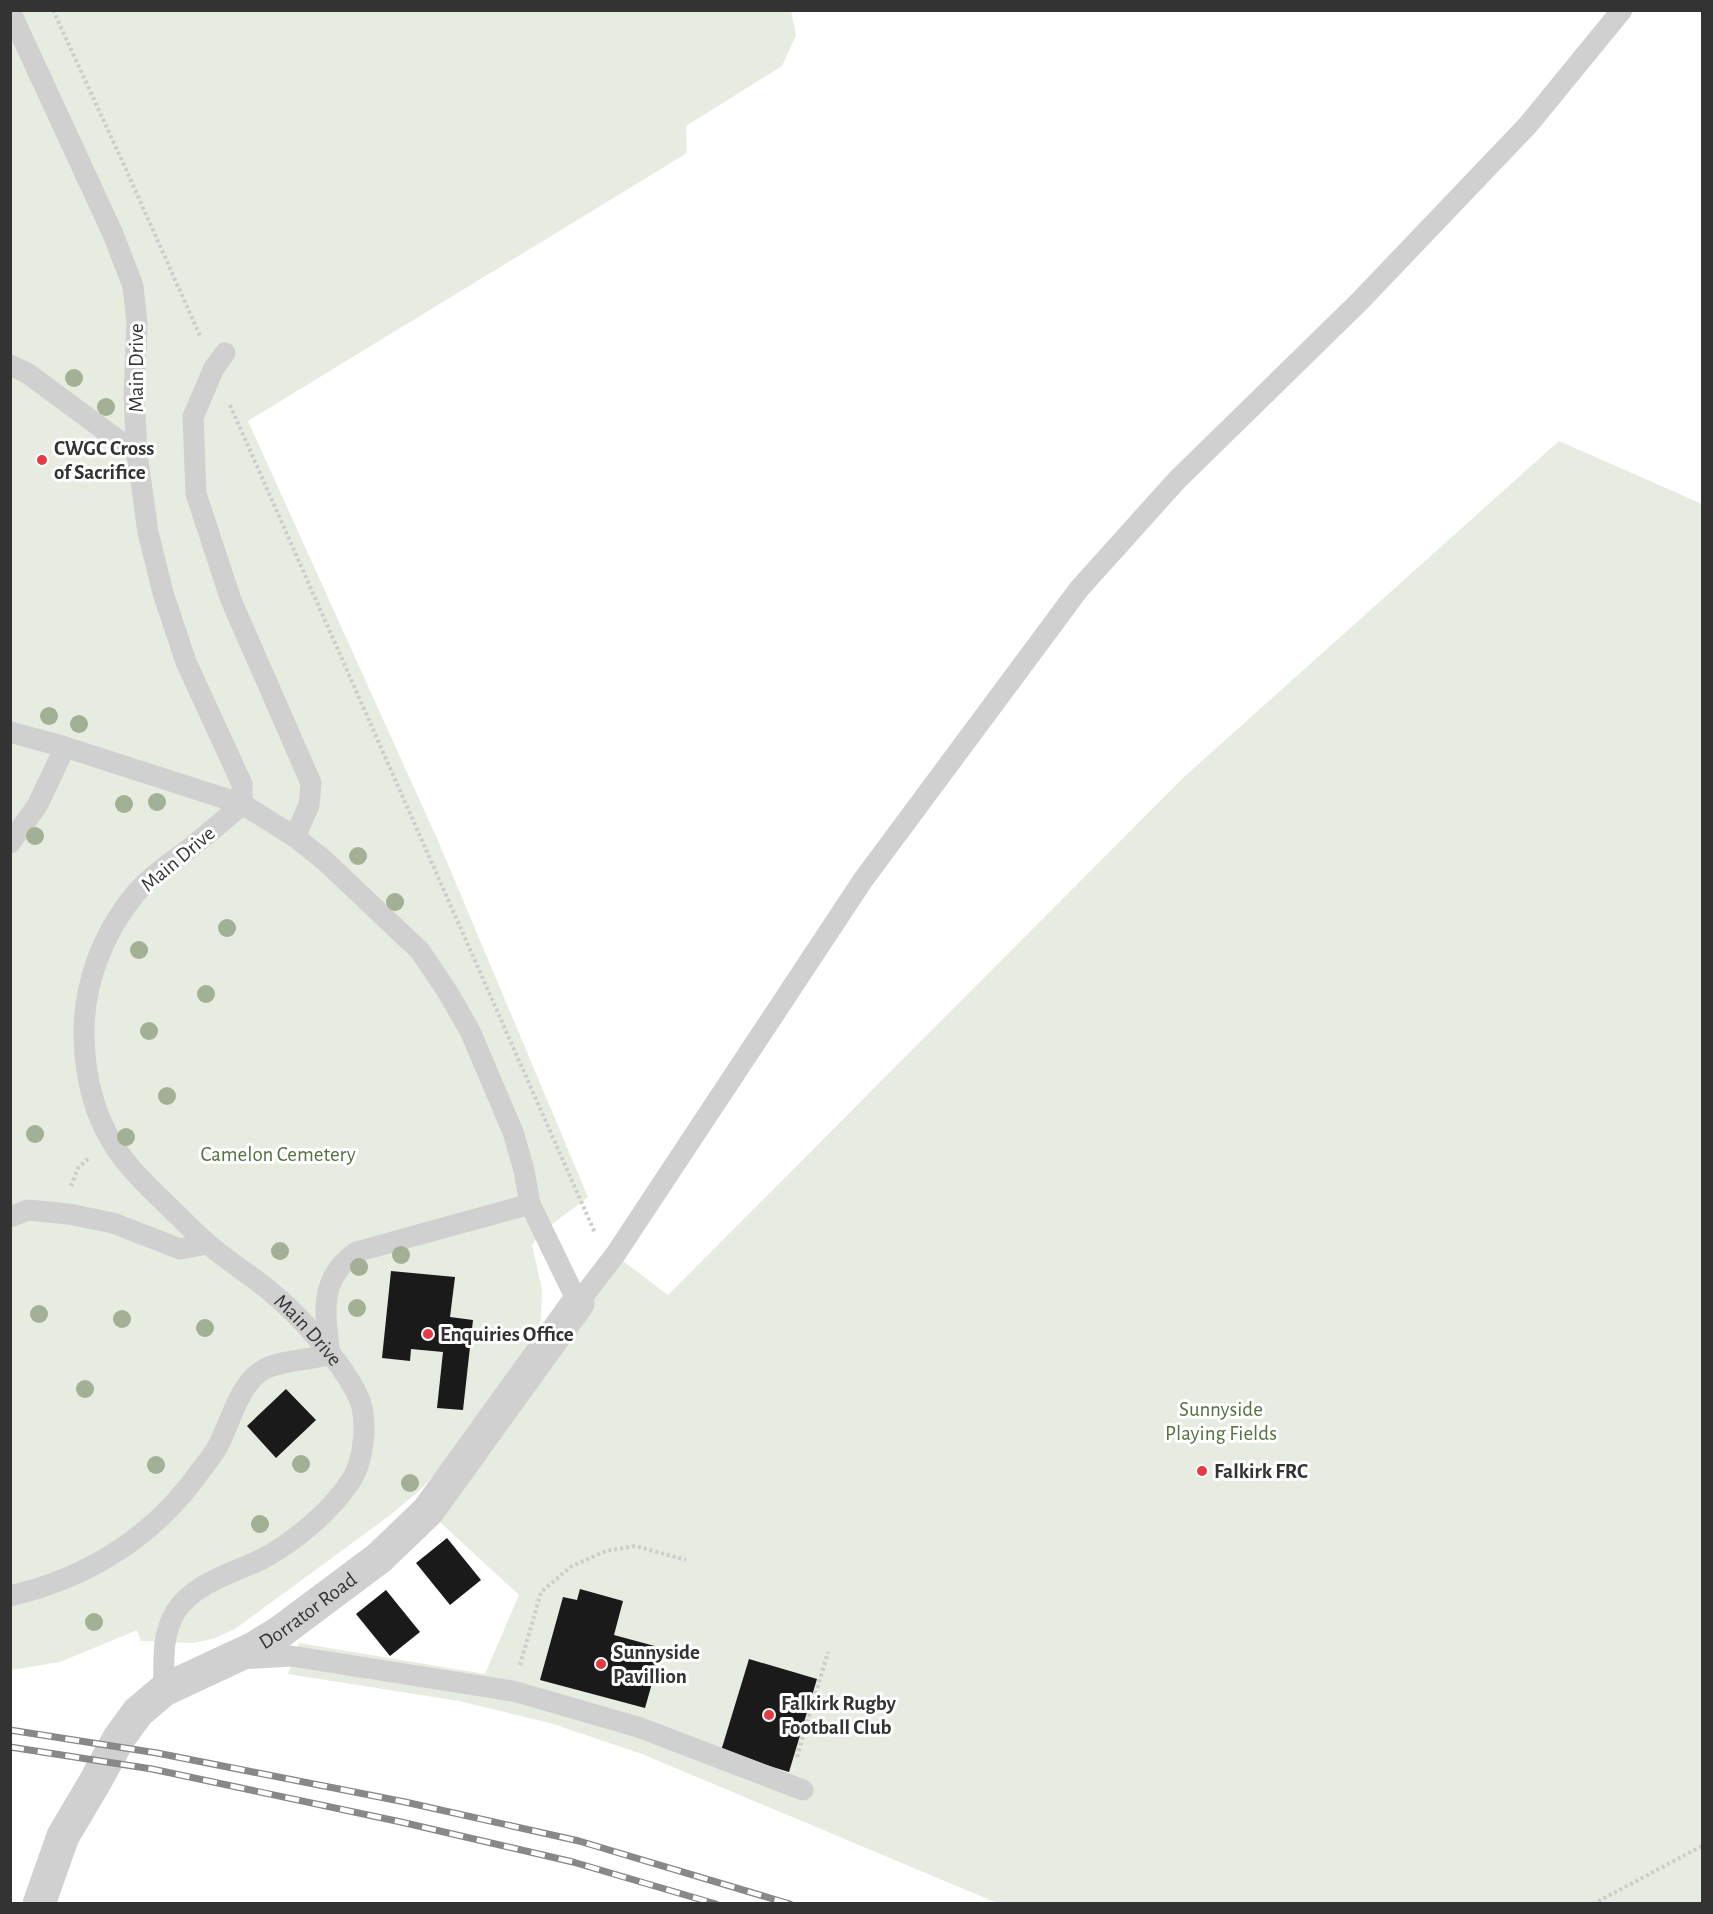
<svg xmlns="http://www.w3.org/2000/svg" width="1713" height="1914" viewBox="0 0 1713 1914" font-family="'Alegreya Sans',sans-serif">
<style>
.green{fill:#e6ecdf}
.building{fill:#1a1a1a}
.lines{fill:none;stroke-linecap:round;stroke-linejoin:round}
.path{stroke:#cdcdcd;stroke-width:4;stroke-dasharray:3 3;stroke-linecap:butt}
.lane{stroke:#d0d0d0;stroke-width:21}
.street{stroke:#d0d0d0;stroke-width:33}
.rail-casing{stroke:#888;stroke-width:7}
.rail{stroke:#fff;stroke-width:4.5;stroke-dasharray:14;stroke-linecap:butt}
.tree{fill:#a2b095}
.poi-dot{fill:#e63946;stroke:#fff;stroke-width:2}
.labels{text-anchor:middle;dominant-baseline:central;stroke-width:6;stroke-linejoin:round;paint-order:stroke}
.street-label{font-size:21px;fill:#333;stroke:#fff}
.poi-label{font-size:21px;font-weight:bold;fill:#333;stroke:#fff;text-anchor:start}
.park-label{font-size:21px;fill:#56703f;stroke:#fff}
</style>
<rect width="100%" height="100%" fill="#fff"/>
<!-- green -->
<g class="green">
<path d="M11,11H791L796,35L782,66L686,126L687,153L248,421L439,843L588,1197L543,1231L532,1245L542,1290L541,1319L533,1347L469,1437L420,1490L389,1516L235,1629L212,1639L193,1643L141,1641L137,1630L60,1662L11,1670Z"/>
<path d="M1559,441L1702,504V1903H997L642,1754L550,1723L459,1701L288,1674L299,1643L485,1674L519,1595L428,1511L615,1255L668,1295L1184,777Z"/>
</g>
<!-- building -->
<g class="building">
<path d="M391,1271L455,1277L450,1317L473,1320L463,1410L437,1408L443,1352L411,1349L410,1361L382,1358Z"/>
<path d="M286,1389L316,1420L276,1458L247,1426Z"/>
<path d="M447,1538L481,1580L450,1605L416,1563Z"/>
<path d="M580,1589L623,1601L614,1635L662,1648L645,1708L540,1680L563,1597L577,1600Z"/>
<path d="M386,1590L420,1632L390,1656L356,1614Z"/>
<path d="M749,1659L817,1679L789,1772L721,1751Z"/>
</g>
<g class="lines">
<!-- path -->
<g class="path">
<path d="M53,10L124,165L201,338"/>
<path d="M230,405L595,1233"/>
<path d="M71,1186L78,1168L89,1158"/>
<path d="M520,1665L541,1592L572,1566L606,1551L635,1546L686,1560"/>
<path d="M797,1757L828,1652"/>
<path d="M1593,1904L1702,1846"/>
</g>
<!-- lane -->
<g class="lane">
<path id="s1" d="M10,11L113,234L133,286L137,323L134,396L137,454L148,532L163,593L186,662L242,784V804C225,820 207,834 189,849C171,862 151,876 136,893C102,934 83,985 84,1037C85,1075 94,1115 115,1147C130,1170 150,1188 169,1207C182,1219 194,1232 207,1243C227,1261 251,1275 271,1292C299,1315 350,1370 361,1404C364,1412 364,1424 364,1432C363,1449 360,1468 350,1482C330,1512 295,1541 264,1558C234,1573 195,1582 176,1611C161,1635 164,1663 164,1690"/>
<path d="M225,353L214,368L193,417L196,494L231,600L311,783L309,805L295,837"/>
<path d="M10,365L27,373L137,454"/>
<path d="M10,732L65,747L242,804L295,837L324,860L420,951L447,991L470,1031L513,1132L524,1170L530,1204L578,1303L615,1255L863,880L1079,589L1177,480L1359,302L1528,125L1622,10"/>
<path d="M10,843L37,806L65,747"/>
<path d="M10,1217L28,1210L69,1214L113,1223L180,1249L207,1244"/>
<path d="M10,1596C88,1578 155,1536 201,1470C207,1462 215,1453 219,1444C231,1421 239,1384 263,1370C277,1361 313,1359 330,1355C325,1313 318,1280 356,1252L530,1204"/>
<path d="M241,1659L291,1656L513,1691L638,1727L803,1790"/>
</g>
<!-- street -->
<path class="street" id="s2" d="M39,1904L63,1836L95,1782L119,1738L138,1712L164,1690L252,1649L280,1632L379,1558L428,1511L578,1303"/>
<!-- rail casing -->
<g class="rail-casing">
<g id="rail">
<path d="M10,1730L157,1753L405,1802L579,1841L790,1904"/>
<path d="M10,1747L152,1769L401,1822L573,1862L716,1904"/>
</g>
</g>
<!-- rail -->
<use href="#rail" class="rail"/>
</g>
<!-- trees -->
<g class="tree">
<circle cx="74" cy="378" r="9"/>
<circle cx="106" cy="407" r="9"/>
<circle cx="49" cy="716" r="9"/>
<circle cx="79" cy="724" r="9"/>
<circle cx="157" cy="802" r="9"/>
<circle cx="124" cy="804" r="9"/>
<circle cx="35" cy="836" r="9"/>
<circle cx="358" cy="856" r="9"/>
<circle cx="395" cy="902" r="9"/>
<circle cx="227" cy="928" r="9"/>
<circle cx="139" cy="950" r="9"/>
<circle cx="206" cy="994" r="9"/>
<circle cx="149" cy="1031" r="9"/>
<circle cx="167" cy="1096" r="9"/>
<circle cx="35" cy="1134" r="9"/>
<circle cx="126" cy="1137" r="9"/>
<circle cx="280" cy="1251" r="9"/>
<circle cx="401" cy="1255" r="9"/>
<circle cx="359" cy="1267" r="9"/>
<circle cx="357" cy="1308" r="9"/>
<circle cx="39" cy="1314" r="9"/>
<circle cx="122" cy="1319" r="9"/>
<circle cx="205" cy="1328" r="9"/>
<circle cx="85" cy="1389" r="9"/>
<circle cx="301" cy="1464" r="9"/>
<circle cx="156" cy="1465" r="9"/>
<circle cx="410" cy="1483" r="9"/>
<circle cx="260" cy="1524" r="9"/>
<circle cx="94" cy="1622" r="9"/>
</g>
<!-- markers -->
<g class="poi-dot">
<circle cx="42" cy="460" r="6"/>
<circle cx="428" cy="1334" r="6"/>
<circle cx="1202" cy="1471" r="6"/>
<circle cx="601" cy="1664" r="6"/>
<circle cx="769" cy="1715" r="6"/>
</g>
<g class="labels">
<!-- street labels -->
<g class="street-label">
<text transform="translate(136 368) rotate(-90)">Main Drive</text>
<text transform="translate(178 859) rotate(-40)">Main Drive</text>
<text stroke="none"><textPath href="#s1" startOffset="1516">Main Drive</textPath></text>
<text stroke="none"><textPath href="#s2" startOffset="416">Dorrator Road</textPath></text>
</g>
<!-- poi labels -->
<g class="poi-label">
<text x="54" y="448">CWGC Cross<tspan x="54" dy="24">of Sacrifice</tspan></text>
<text x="440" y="1334">Enquiries Office</text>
<text x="1214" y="1471">Falkirk FRC</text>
<text x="613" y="1652">Sunnyside<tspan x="613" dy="24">Pavillion</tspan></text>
<text x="781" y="1703">Falkirk Rugby<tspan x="781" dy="24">Football Club</tspan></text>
</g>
<!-- park labels -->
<g class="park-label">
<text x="278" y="1154">Camelon Cemetery</text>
<text x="1221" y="1409">Sunnyside<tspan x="1221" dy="24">Playing Fields</tspan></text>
</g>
</g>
<!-- border -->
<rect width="1713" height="1914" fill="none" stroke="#333333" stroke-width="24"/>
</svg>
